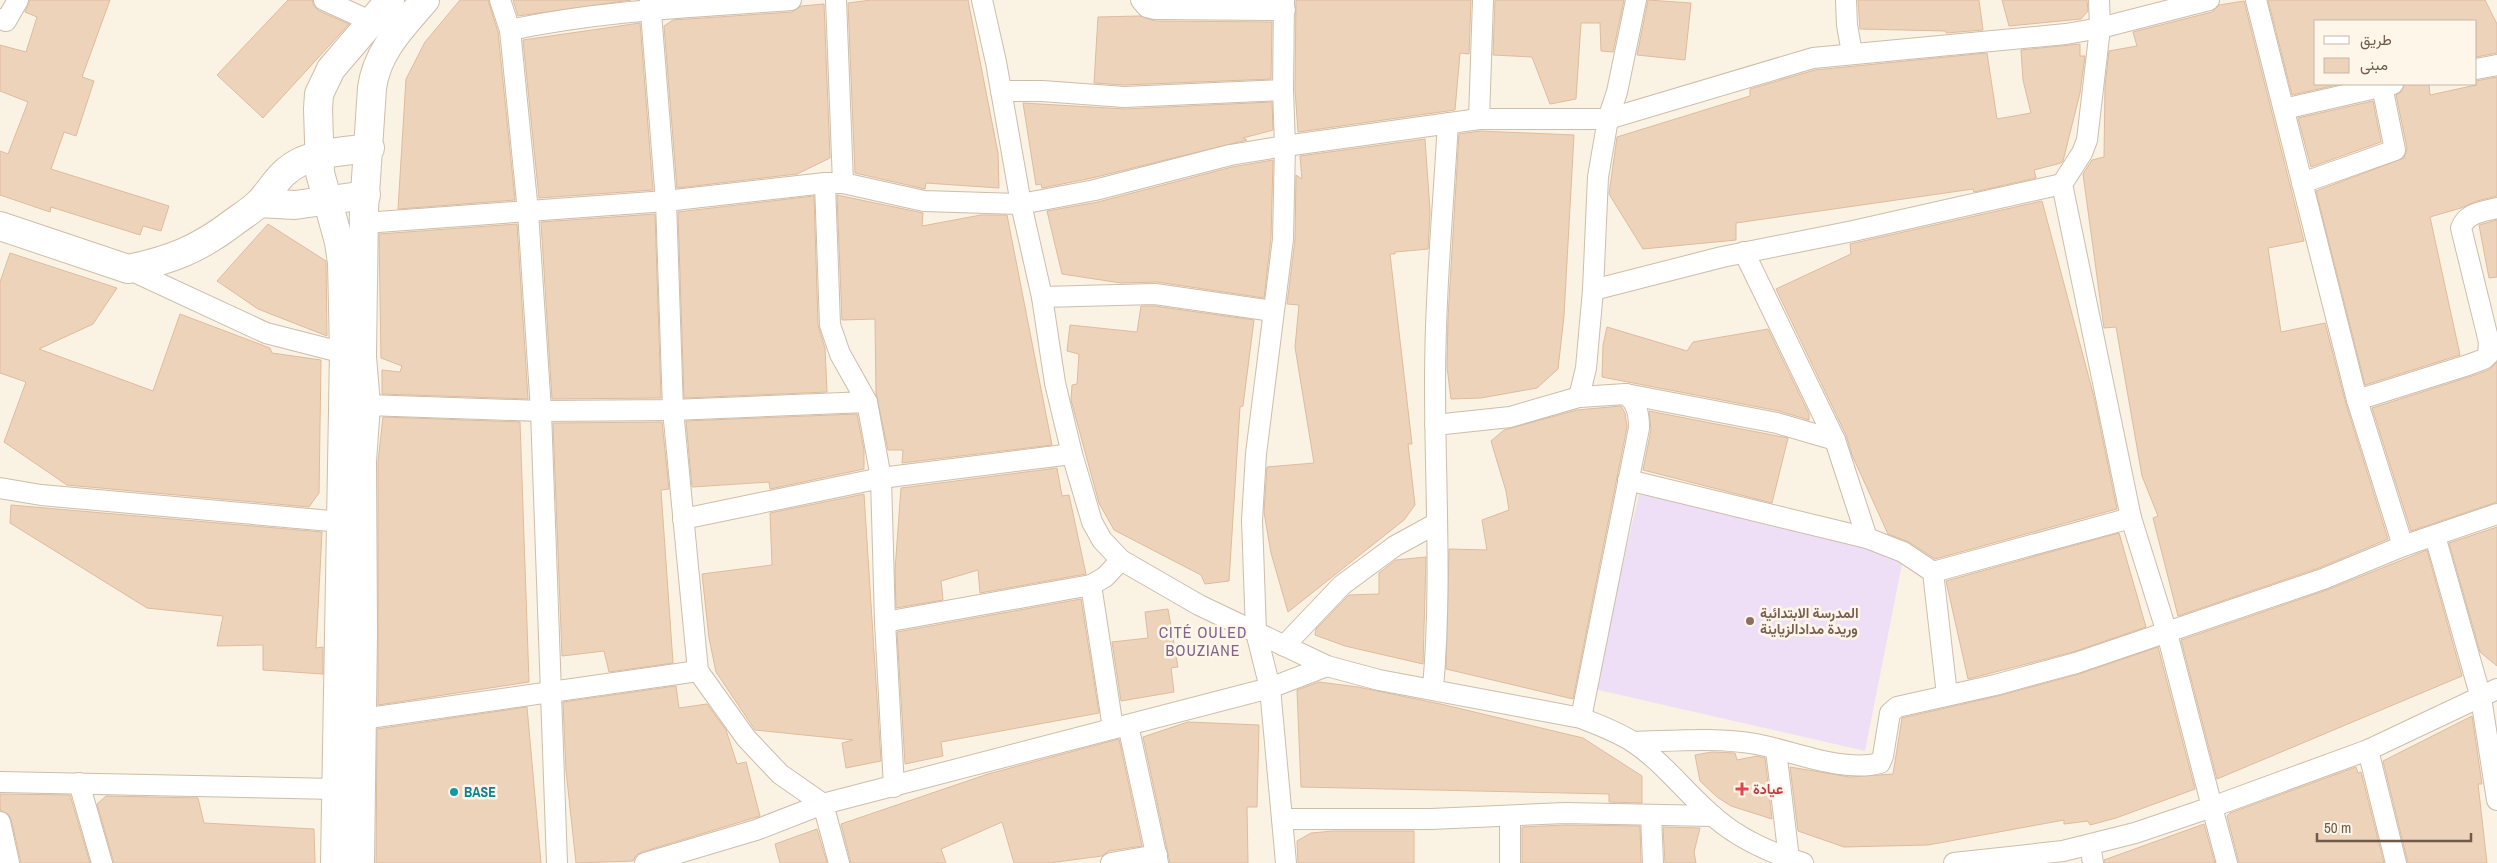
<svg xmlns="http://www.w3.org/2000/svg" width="2497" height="863" viewBox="0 0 2497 863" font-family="'Archivo Narrow',Vazirmatn,sans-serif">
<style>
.education{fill:#efdff6}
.building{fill:#eed3bb;stroke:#dfbb9d}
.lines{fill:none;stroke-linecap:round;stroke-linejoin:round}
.street-casing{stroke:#cdbdac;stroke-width:22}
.secondary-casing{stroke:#cfbdaa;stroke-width:30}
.street{stroke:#fff;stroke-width:20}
.secondary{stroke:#fff;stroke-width:28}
.education-dot{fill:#8d6e63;stroke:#fef6e8;stroke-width:2}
.health-dot{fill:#e0444e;stroke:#fef6e8;stroke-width:2}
.culture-dot{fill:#0f9aa8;stroke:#fef6e8;stroke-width:2}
.labels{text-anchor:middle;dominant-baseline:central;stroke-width:5;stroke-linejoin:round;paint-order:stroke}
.education-label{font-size:14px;font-weight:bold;fill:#785e54;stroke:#fef6e8;text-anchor:start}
.health-label{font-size:14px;font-weight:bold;fill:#be3a42;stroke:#fef6e8;text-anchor:start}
.culture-label{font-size:14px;font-weight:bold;fill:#0d838f;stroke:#fef6e8;text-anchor:start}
.quarter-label{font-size:16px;letter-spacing:1px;fill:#81628c;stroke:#fef6e8}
</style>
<rect width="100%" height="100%" fill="#faf2e2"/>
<!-- education -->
<path class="education" d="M1639,494L1904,554L1865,751L1594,689Z"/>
<!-- building -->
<g class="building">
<path d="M30,0H110L82,77L94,81L76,136L64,132L51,169L169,206L161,231L143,226L140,235L51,207L50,212L0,195V151L8,154L28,102L0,91V45L26,52L37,17L25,12Z"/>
<path d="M288,0H312L314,6L319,11L349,24L263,118L217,75Z"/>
<path d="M460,0H488L498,32L515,200L398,209L406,79L425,42Z"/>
<path d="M513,0H631L518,16Z"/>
<path d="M871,0H968L998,153L999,188L926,183L925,189L855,173L848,3Z"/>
<path d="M1296,0H1471L1469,54L1460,53L1455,110L1298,132L1295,90Z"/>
<path d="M1495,0H1624L1613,52L1601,51L1600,23H1581L1576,99L1550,104L1532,57L1493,55Z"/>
<path d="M1648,0L1691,3L1685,60L1637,55Z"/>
<path d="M1858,0H1979L1983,30L1946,33V31L1860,29Z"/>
<path d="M2002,0H2087L2088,11L2081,19L2009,26Z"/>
<path d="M2268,0H2485L2497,24V53L2476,57V21H2316V84H2341L2292,95Z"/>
<path d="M2244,1L2304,241L2268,248L2281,332L2325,323L2346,404L2388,539L2319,568L2178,616L2153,518L2158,516L2142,476L2116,327L2104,328L2083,174L2092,160L2104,157L2105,87L2109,51L2137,46L2133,32L2212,12L2219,5Z"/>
<path d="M824,4L830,158L797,174L677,188L664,26L673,20L792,12L801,6Z"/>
<path d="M1140,16L1155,21L1272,22L1271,79L1124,85L1094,83L1098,17Z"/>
<path d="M640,23L653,190L539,198L523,40Z"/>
<path d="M2080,44V56H2085L2080,93L2063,161L2061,163L2034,170L2036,178L1974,192L1973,189L1736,223V240L1643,249L1609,194L1617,137L1750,96V89L1815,70L1987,53L1997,119L2031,113L2023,80L2021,50Z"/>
<path d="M2497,77V196L2477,201L2461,208L2430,217L2460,355L2365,385L2316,191L2404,158L2407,148L2396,95L2401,92L2405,84H2429L2430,95L2476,85V81Z"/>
<path d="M2373,101L2381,142L2311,167L2298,118Z"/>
<path d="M1272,102L1273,130L1243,138L1247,140L1092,178L1042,188L1041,184L1036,185L1023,103L1125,109Z"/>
<path d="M1480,131L1574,135L1564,316L1558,369L1537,388L1481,398L1451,399L1447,367L1448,318L1459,134Z"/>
<path d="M1425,139L1430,211L1428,249L1395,252V254H1390L1412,444H1408L1415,505L1404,520L1288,612L1271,553L1264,512L1267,467L1314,463L1295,347L1299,305L1287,304L1295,240L1296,175L1302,179L1300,156Z"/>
<path d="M1273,160L1271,238L1264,298L1157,282L1121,283L1062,274L1047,211L1098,202L1232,167Z"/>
<path d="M837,195L923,213L922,226L981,215H1007L1052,445L902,463L903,450H888L876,393L875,319L842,320Z"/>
<path d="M814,196L818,325L825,348L827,392L684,398L678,212Z"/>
<path d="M2042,201L2094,397L2117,509L1935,559L1909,542L1888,534L1852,455L1846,435L1776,289L1851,254L1850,244Z"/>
<path d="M655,214L661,398L552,399L541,222Z"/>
<path d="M2497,220V277L2489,278L2479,225Z"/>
<path d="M268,224L326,261L327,336L258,309L217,281Z"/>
<path d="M517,224L528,399L382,394V370L400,372L402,366L381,358L379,234Z"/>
<path d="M10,253L117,288L93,324L39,349L153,391L180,314L270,348L272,353L321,360L319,493L309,507L67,485L4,442L26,382L0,373V282Z"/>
<path d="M1141,306H1154L1254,320L1243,406L1240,407L1229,581L1205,584L1201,575L1114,530L1099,503L1071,400L1072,385L1077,384L1079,354L1067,351L1070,325L1137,332Z"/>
<path d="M1607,327L1687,351L1693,342L1768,329L1809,414V420L1779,411L1602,377L1603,345Z"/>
<path d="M2497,362V502L2411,531L2372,408L2472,376L2489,370Z"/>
<path d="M1621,406L1625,413L1627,427L1573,699L1446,669L1449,549L1487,550L1482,520L1509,510L1506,491L1491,441L1504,430L1577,410Z"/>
<path d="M1649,411L1788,438L1772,503L1643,470L1651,430Z"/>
<path d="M857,414L864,450V469L770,489L769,482L692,487L686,421Z"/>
<path d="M383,417L520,422L529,682L378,705V462Z"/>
<path d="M662,422L669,489L661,490L673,663L609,672L604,651L562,656L553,423Z"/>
<path d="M1057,468L1062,496L1069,495L1086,574L980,593L978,570L941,581L943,600L896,608L895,570L901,488Z"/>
<path d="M864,494L881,761L846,768L842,743L853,740L755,730L716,672L709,638L702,574L772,565L770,513Z"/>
<path d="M11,505L322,532L316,648L323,647V674L263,670V645L217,646L223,616L147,608L10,523Z"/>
<path d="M2497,527V666L2480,652L2449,543Z"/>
<path d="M2119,533L2146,627L2073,652L1968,679L1946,581Z"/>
<path d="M2427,550L2462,676L2217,779L2181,640L2327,590Z"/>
<path d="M1426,557L1423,664L1345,646L1315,635L1316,629L1349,595L1379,594V573L1396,560Z"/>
<path d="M1081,599L1099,713L941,742L943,756L905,764L897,632Z"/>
<path d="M1168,609L1178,667L1171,668L1174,692L1121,701L1112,642L1148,638L1145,612Z"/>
<path d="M2158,647L2195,789L2116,818L2090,825L2088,821L2064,824V820L1928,845L1844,847L1798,831L1790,767L1850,777L1893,774L1902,718L1998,696L2079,674Z"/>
<path d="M1319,682L1358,687L1445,705L1583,738L1642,776V803L1609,802V794L1301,787L1297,690Z"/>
<path d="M676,686L679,708L707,704L726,730L737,764L746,762L760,816L642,852L636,855L633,861L576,863L566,771L563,702Z"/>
<path d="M527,707L541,863H376L377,729Z"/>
<path d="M2472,716L2482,784H2478L2487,863H2408L2383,761Z"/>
<path d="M1188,722L1259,725L1257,807H1247L1248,863H1170L1143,737Z"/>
<path d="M1119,739L1142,846L1109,851L1102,856L1049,863H1014L1002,822L941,849L946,863H851L841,824L988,774Z"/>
<path d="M1712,752L1735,753L1737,760L1757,756L1765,758L1772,819L1731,806L1717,797L1700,781L1695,755Z"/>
<path d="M2356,767L2358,773L2361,772L2384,863H2239L2227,816L2230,813Z"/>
<path d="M0,794L70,795L90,863H21L11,819L8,814L0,810Z"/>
<path d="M106,796L198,798L204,823L314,829L315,863H114L97,804Z"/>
<path d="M2204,824L2215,863H2105L2104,860Z"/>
<path d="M1565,825L1640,826L1641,863H1522V827Z"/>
<path d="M1663,827L1700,828L1694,852L1696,863H1665Z"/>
<path d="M817,829L827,863H780L775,844Z"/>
<path d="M1333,831H1414V863H1298L1297,841L1311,833Z"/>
</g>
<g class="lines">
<!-- street casing -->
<g class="street-casing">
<g id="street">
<path d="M324,0L370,21"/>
<path d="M500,0L510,30L528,212L541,411L557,863"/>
<path d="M650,0L666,201L673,410L698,671L746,738L780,774L823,804L1270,688L1327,666"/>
<path d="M836,0L843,183"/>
<path d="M982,0L996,62L1021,204L1042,297L1055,383L1072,454L1092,522L1102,540L1121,560L1199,605L1327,666L1379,680L1581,718C1599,725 1618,732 1633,742C1663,762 1685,792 1712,815C1737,838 1771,853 1803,863"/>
<path d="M1141,0L1147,7L1155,9L1285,10"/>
<path d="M1846,0L1847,25L1852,53"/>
<path d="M2256,0L2357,400L2403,546"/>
<path d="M0,19L6,21L18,0"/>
<path d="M510,30C602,10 697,7 791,0"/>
<path d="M2476,69L2497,65"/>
<path d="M1001,91H1042L1124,97L1283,90L1284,0"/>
<path d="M2284,109L2393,84"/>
<path d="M1479,119L1483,0"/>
<path d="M825,183H843L924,201L1021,204L1095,190L1230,155L1285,146L1283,90"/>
<path d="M2302,183L2395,150L2382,86"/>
<path d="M364,223L666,201L825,183L830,325L840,354L867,402L881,478L885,622L894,787"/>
<path d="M1744,252L1835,440L1867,538"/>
<path d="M128,269L266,333L344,353"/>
<path d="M1593,290L1722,257L1853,231L2062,184"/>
<path d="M1042,297L1155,294L1273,311"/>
<path d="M1626,394L1777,423L1835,440"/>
<path d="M2357,400L2468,365L2484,359L2488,355L2489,342L2461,228C2467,212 2483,212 2497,208"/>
<path d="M366,405L541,411L673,410L867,402"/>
<path d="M1435,425L1510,417L1579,397"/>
<path d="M1628,480L1867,538L1903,552L1933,572L1947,695"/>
<path d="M0,488L41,495L342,522"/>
<path d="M683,519L881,478L1072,454"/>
<path d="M2435,536L2481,698L2497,800"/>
<path d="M1933,572L2131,518"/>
<path d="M1091,585L1113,728"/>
<path d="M885,622L1091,585L1105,577L1121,560"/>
<path d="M1284,646L1342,585L1395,546L1437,523"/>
<path d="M1433,688C1442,587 1435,485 1435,383C1435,296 1443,209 1448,123"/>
<path d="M1581,718L1639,428C1639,414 1637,403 1626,394L1579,397L1586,368L1593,290L1598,177L1608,119L1617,92L1636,0"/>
<path d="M362,719L698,671"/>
<path d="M1128,725L1158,863"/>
<path d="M1633,742C1674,741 1716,737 1756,744C1793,751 1843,773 1880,763L1883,756L1890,713L1897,707L1995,685L2076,663L2323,579L2403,546L2497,514"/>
<path d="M1776,750L1789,859"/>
<path d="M2368,750L2497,689"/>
<path d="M0,782L336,789"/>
<path d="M79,783L102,863"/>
<path d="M1651,815L1653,863"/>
<path d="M1510,816V863"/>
<path d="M1282,819H1431L1565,813L1713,816"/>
<path d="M0,822L9,863"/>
<path d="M2090,845L2093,863"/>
<path d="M645,863L756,830L823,804L839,863"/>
<path d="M1111,863L1157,855"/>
<path d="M1286,863L1270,688L1256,632L1252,520L1256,454L1283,239L1285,146L1479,119H1608L1813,58L2066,34L2100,28L2209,0"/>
<path d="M1954,863L2063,851L2135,833L2212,807L2167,633L2131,518L2062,184L2082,153L2087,140L2100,28L2099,0"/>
<path d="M2227,863L2212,807L2368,750L2396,863"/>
</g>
</g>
<!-- secondary casing -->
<g class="secondary-casing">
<g id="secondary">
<path d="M259,203L295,205L366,195"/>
<path d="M0,226L128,269C171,260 199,249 234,222C242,216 252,210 259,203C274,187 279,172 302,161C323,152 347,151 370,148"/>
<path d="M335,863L344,353L342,263L339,242L320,173L318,109L319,94L331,69L390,0"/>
<path d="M360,863L363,632L362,461L366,405L362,357L364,209L372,88C377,51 402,27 425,0"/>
</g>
</g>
<!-- street -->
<use href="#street" class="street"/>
<!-- secondary -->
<use href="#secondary" class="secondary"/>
</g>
<!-- markers -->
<circle class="education-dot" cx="1750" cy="621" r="5"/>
<path class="health-dot" d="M1739.5 781.5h5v5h5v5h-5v5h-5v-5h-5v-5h5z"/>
<circle class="culture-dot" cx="454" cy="792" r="5"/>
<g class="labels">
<!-- education labels -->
<g class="education-label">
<text x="1760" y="613">المدرسة الابتدائية<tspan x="1760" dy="16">وريدة مدادالزياينة</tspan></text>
</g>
<!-- health labels -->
<g class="health-label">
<text x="1753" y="789">عيادة</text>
</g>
<!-- culture labels -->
<g class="culture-label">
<text x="464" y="792">BASE</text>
</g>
<!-- quarter labels -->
<g class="quarter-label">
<text x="1203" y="632">CITÉ OULED<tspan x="1203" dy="18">BOUZIANE</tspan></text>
</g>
</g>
<!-- legend -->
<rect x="2314" y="20" width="162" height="65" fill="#fef6e8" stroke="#c5b8a9"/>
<rect x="2324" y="36" width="25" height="8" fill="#ffffff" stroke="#c5b8a9"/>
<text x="2360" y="45" font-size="15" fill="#705a4a">طريق</text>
<rect x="2324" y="58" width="25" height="15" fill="#eed3bb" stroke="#c5b8a9"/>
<text x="2360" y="70" font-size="15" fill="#705a4a">مبنى</text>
<!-- scale -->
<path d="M2317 833v8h154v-8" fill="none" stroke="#705a4a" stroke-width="2.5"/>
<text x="2324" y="833" font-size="15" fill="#705a4a" stroke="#fef6e8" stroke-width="4" paint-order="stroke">50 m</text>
</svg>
